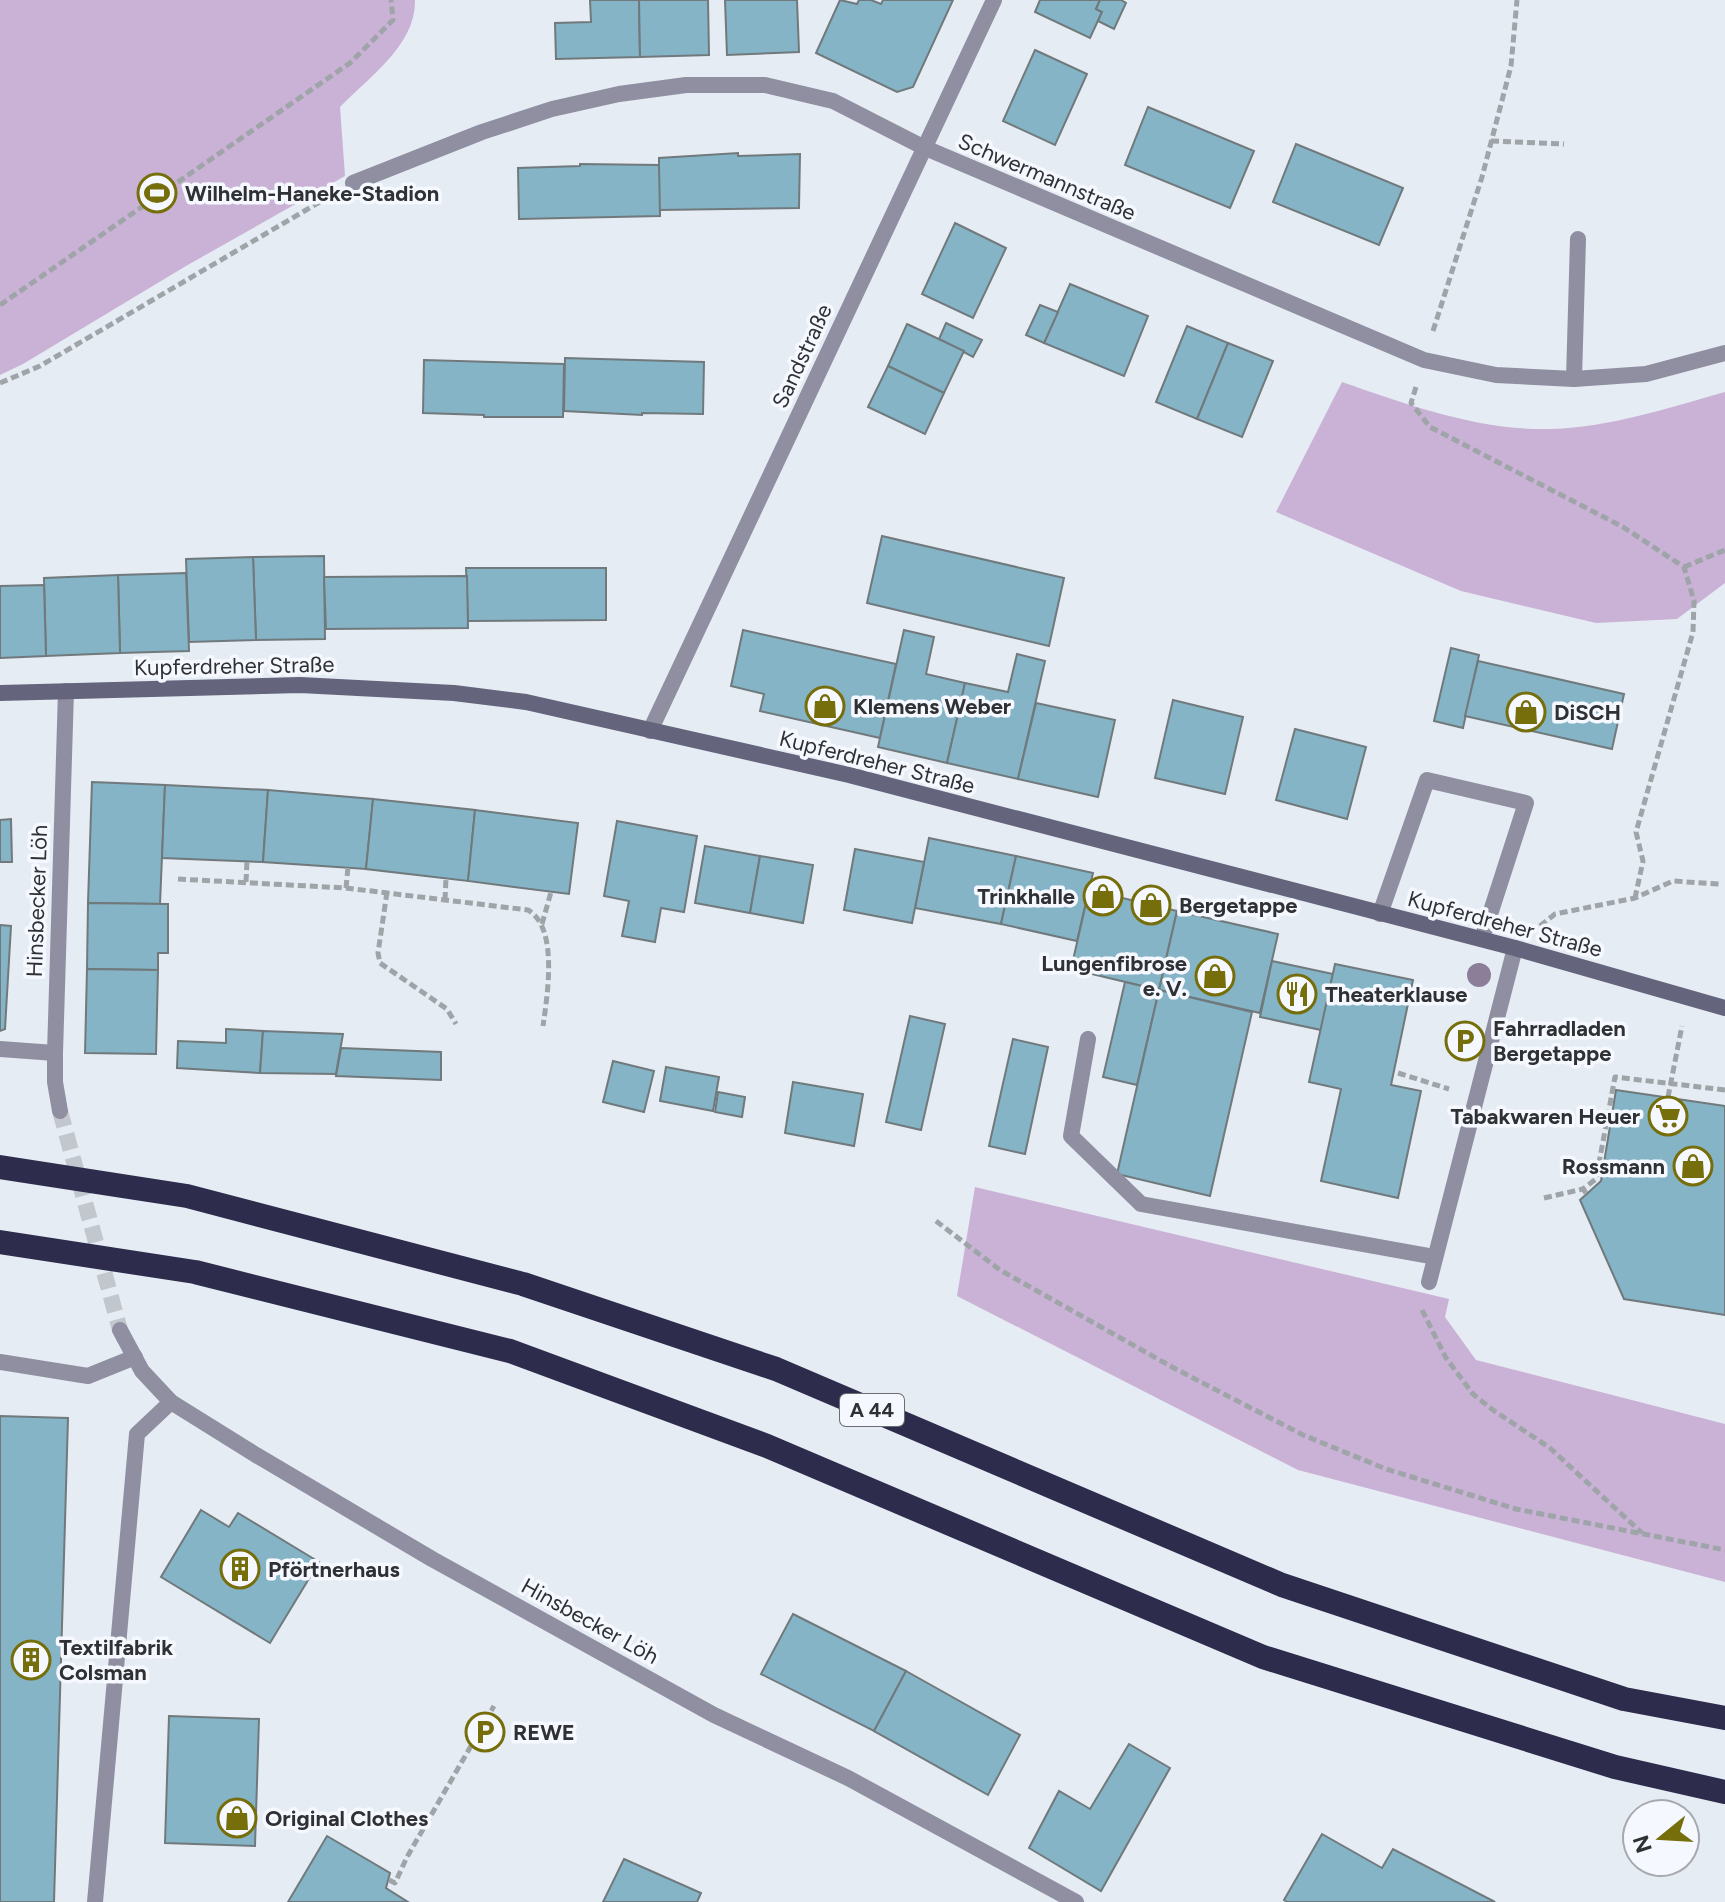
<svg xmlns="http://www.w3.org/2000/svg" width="1725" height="1902" viewBox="0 0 1725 1902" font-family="Figtree,sans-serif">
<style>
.green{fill:#cab2d6}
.building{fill:#85b4c7;stroke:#70797c;stroke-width:2}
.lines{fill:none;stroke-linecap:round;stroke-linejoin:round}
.street-tunnel{stroke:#c1c7cd;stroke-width:16;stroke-dasharray:16 8;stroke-linecap:butt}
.path{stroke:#9fa4a9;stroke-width:5;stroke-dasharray:8 4;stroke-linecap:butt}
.lane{stroke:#8f8fa1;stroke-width:16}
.street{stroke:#8f8fa1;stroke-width:16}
.secondary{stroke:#64647c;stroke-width:16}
.highway{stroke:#2d2c4c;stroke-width:24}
.tree{fill:#8c7d99}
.labels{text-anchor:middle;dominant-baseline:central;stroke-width:7;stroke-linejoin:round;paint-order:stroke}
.shield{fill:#f5f9ff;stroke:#6a6d71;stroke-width:2}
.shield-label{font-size:20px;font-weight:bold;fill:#2f3134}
.street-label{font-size:22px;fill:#2f3134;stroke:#f5f9ff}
.poi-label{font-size:22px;font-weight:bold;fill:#2f3134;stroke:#f5f9ff;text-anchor:start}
</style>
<rect width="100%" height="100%" fill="#e6ecf3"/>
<!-- green -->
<g class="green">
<path d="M0,0H415C416,45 369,77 340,107L345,176L186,266L23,364L0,375Z"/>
<path d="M1342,382C1408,405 1480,431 1551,429C1611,427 1668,408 1725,392V583L1677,619L1596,623L1461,591L1276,512Z"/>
<path d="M975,1187L1449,1299L1445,1317L1476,1360L1725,1424V1582L1298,1470L957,1296Z"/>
</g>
<!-- building -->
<g class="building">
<path d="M590,0H639L640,57L556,59L555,23L591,22Z"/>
<path d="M639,0H708L709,55L640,57Z"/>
<path d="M725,0H797L799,52L727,55Z"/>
<path d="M840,0L857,4L859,0H871L881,4L883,0H953L913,87L897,92L816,53Z"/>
<path d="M1040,0H1100L1096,9L1102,12L1090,38L1035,12Z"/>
<path d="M1100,0H1121L1126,3L1114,29L1098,21L1102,12L1096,9Z"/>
<path d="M1035,50L1087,74L1055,145L1003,121Z"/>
<path d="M1148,107L1254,151L1230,208L1125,165Z"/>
<path d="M1296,144L1403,188L1379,245L1273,202Z"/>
<path d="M738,153V156L800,154L799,208L659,210V158Z"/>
<path d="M580,164L659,165L660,216L519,219L518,168L580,166Z"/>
<path d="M955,223L1006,248L973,318L922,294Z"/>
<path d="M1070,284L1148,316L1124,376L1044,343Z"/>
<path d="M1040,305L1058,312L1044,343L1026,335Z"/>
<path d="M946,323L982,340L973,357L939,339Z"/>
<path d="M907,324L964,351L944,393L888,366Z"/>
<path d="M1187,326L1228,343L1197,419L1156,402Z"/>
<path d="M1228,343L1273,361L1242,437L1197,419Z"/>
<path d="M565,358L704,362L703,414L642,413V415L564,411Z"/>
<path d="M424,360L564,364L563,417H484V415L423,413Z"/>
<path d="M888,366L944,393L925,434L868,407Z"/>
<path d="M882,536L1064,578L1049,646L867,603Z"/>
<path d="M324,556L325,639L256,640L253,557Z"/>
<path d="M253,557L256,640L189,642L186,559Z"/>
<path d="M466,568H606V620L468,621Z"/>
<path d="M186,573L189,651L120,653L118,575Z"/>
<path d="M118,575L120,653L46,656L44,578Z"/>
<path d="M467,576L468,628L326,629L324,577Z"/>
<path d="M44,585L46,656L0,658V586Z"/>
<path d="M743,630L896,664L880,738L760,711L764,694L731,686Z"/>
<path d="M904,630L934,637L926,674L965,683L947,763L878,747Z"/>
<path d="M1451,648L1479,655L1463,728L1434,721Z"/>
<path d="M1017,654L1045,661L1018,779L947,763L965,683L1008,692Z"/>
<path d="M1478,661L1624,694L1612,749L1465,716Z"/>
<path d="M1173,700L1243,717L1225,794L1155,778Z"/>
<path d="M1036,703L1115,720L1098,797L1018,779Z"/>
<path d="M1295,729L1366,747L1347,819L1276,800Z"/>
<path d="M92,782L165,785L160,904L88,903Z"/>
<path d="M165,785L268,790L263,862L162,858Z"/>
<path d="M268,790L373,799L366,869L263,862Z"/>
<path d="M373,799L475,810L468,881L366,869Z"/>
<path d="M475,810L578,823L569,894L468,881Z"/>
<path d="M11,819L12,862H0V820Z"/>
<path d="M617,821L697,836L684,912L661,908L655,942L622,936L629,901L604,896Z"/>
<path d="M929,838L1016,856L1001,924L915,908Z"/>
<path d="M705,846L760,856L750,913L695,903Z"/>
<path d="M855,849L924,862L912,923L844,910Z"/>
<path d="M760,856L813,865L803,923L750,913Z"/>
<path d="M1016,856L1093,873L1077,941L1001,924Z"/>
<path d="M1089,890L1177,911L1159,990L1071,969Z"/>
<path d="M88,903L168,904V953H158V970L87,969Z"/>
<path d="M1177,911L1278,934L1260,1013L1159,990Z"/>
<path d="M0,925L11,926L5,1029L0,1031Z"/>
<path d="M1272,961L1333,974L1321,1030L1260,1017Z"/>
<path d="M1335,964L1413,980L1391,1085L1421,1091L1398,1198L1321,1181L1341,1089L1309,1082Z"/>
<path d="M87,969L158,970L156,1054L85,1053Z"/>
<path d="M1125,982L1159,990L1137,1085L1103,1077Z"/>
<path d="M1159,990L1252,1012L1210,1196L1117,1174Z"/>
<path d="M910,1016L945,1024L921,1130L886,1122Z"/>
<path d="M226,1029L263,1031L260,1073L177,1068L178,1041L226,1043Z"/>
<path d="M263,1031L343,1034L336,1074L260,1073Z"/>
<path d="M1013,1039L1048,1047L1025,1154L989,1146Z"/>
<path d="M341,1048L441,1052V1080L336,1076Z"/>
<path d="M613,1061L654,1071L644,1112L603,1102Z"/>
<path d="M666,1067L719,1077L713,1111L660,1101Z"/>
<path d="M793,1082L863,1094L854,1146L785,1133Z"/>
<path d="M1616,1090L1725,1106V1315L1624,1299L1580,1200L1601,1181Z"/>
<path d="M718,1092L745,1097L742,1117L715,1112Z"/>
<path d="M0,1416L68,1418L54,1902H0Z"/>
<path d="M201,1510L229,1527L238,1513L319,1562L270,1643L161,1577Z"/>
<path d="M793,1614L906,1671L874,1731L761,1674Z"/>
<path d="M906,1671L1020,1735L988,1795L874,1731Z"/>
<path d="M169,1716L259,1719L255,1846L165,1843Z"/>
<path d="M1129,1744L1170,1768L1101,1891L1029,1848L1059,1791L1090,1809Z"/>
<path d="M1322,1834L1382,1868L1393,1849L1495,1902H1287L1284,1900Z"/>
<path d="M327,1836L390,1873L386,1888L408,1902H288Z"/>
<path d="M624,1859L701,1893L697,1902H603Z"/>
</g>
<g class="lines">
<!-- street-tunnel -->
<path class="street-tunnel" d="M60,1111L120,1330"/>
<!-- path -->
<g class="path">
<path d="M1491,141L1564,144"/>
<path d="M0,305L350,63L393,20L391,0"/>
<path d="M1433,331L1482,177L1511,66L1517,0"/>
<path d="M0,383L40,366L330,196"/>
<path d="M1416,387L1411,403L1430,427L1623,527L1684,567L1694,601L1693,632L1636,832L1643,861L1635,898"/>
<path d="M1684,567L1725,550"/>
<path d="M178,879L346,888L528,910C559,928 547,997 543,1026"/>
<path d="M246,882L247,860"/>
<path d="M346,888L348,867"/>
<path d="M387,892L378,953L380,963L447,1009L456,1024"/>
<path d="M445,900L446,878"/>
<path d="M542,924L551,892"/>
<path d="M1540,926L1555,914L1635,898L1673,881L1719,884"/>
<path d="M1398,1073L1449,1089"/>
<path d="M1668,1097L1682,1026"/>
<path d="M1586,1193L1583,1189L1596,1179L1615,1077L1725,1090"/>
<path d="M1544,1198L1583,1189"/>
<path d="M936,1221L1000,1270L1172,1367L1303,1435L1386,1469L1516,1509L1725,1550"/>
<path d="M1422,1310L1446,1358L1473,1394L1493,1410L1550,1448L1642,1533"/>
<path d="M389,1880L395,1883L407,1857L494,1706"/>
</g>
<!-- lane -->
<g class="lane">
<path d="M1574,379L1578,239"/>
<path d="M1380,914L1427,780L1526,803L1482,939"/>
<path d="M1088,1039L1071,1136L1141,1204L1435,1257"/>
<path d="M0,1049L55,1053"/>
<path d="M1429,1282L1515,948"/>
<path d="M0,1362L88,1376L135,1357"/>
<path d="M95,1902L137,1434L171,1402"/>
</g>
<!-- street -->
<g class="street">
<path d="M353,183L482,132L552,109L619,94L686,85H765L833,101L923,147L1424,360L1496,375L1574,379L1646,374L1725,353"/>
<path d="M650,731L994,0"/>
<path d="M60,1111L55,1082V1053L66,691"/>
<path d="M120,1330L142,1371L171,1402L256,1455L432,1559L714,1715L848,1778L1076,1902"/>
</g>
<!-- secondary -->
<path class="secondary" d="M0,693L300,685L454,693L526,702L849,775L1515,948L1725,1008"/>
<!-- highway -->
<g class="highway">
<path d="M0,1167L187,1196L523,1284L776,1369L1282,1585L1624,1699L1725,1718"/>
<path d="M0,1242L195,1272L510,1351L767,1446L1263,1657L1615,1767L1725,1792"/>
</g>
</g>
<!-- trees -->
<circle class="tree" cx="1479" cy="975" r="12"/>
<!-- icons -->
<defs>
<g id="stadium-ring" transform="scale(2)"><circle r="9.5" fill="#f5f9ff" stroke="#766e0b" stroke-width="1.5"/><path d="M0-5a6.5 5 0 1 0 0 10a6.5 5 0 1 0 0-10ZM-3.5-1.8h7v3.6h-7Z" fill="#766e0b"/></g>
<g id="shop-ring" transform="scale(2)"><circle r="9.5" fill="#f5f9ff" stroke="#766e0b" stroke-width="1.5"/><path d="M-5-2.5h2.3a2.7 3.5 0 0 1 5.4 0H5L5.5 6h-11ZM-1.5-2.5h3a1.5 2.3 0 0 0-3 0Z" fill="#766e0b"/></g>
<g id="restaurant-ring" transform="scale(2)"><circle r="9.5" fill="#f5f9ff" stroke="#766e0b" stroke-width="1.5"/><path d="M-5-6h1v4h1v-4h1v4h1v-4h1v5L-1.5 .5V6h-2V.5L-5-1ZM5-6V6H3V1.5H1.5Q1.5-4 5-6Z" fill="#766e0b"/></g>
<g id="parking-ring" transform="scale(2)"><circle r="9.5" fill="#f5f9ff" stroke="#766e0b" stroke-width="1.5"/><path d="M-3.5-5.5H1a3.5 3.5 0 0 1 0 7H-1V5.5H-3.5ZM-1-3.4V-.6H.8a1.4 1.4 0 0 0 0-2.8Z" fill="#766e0b"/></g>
<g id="supermarket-ring" transform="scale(2)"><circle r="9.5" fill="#f5f9ff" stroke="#766e0b" stroke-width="1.5"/><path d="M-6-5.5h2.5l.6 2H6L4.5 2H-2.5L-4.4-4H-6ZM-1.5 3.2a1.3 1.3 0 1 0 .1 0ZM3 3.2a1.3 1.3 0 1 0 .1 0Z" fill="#766e0b"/></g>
<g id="building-ring" transform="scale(2)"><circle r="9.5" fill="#f5f9ff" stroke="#766e0b" stroke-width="1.5"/><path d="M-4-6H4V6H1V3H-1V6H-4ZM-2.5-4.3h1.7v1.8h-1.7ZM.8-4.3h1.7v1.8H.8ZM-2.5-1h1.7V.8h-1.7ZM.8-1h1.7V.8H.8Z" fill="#766e0b"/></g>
</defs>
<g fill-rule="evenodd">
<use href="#stadium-ring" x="157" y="193"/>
<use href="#shop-ring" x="825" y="706"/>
<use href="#shop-ring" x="1526" y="712"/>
<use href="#shop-ring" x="1103" y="896"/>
<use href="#shop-ring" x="1151" y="905"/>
<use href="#shop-ring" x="1215" y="976"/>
<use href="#restaurant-ring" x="1297" y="994"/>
<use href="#parking-ring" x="1465" y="1041"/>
<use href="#supermarket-ring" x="1668" y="1116"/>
<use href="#shop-ring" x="1693" y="1166"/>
<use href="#building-ring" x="240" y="1569"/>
<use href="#building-ring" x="31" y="1660"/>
<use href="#parking-ring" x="485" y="1732"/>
<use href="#shop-ring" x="237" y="1818"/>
</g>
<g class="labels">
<!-- shield labels -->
<rect class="shield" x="840" y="1394" width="64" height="32" rx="6"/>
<g class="shield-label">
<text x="872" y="1410">A 44</text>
</g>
<!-- street labels -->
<g class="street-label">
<text transform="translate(1047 177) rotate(23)">Schwermannstraße</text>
<text transform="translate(802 356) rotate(-65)">Sandstraße</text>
<text transform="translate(234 666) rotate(-1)">Kupferdreher Straße</text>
<text transform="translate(877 762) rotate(14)">Kupferdreher Straße</text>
<text transform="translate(37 901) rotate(-88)">Hinsbecker Löh</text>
<text transform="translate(1505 924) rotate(15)">Kupferdreher Straße</text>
<text transform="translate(590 1621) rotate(29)">Hinsbecker Löh</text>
</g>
<!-- poi labels -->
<g class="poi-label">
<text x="185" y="193">Wilhelm-Haneke-Stadion</text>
<text x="853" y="706">Klemens Weber</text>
<text x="1554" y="712">DiSCH</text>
<text x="1075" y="896" text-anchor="end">Trinkhalle</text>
<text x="1179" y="905">Bergetappe</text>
<text x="1187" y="963" text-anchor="end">Lungenfibrose<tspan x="1187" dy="25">e. V.</tspan></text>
<text x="1325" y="994">Theaterklause</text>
<text x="1493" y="1028">Fahrradladen<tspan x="1493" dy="25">Bergetappe</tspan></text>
<text x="1640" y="1116" text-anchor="end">Tabakwaren Heuer</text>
<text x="1665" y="1166" text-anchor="end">Rossmann</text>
<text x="268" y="1569">Pförtnerhaus</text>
<text x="59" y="1647">Textilfabrik<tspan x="59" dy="25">Colsman</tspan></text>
<text x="513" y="1732">REWE</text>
<text x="265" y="1818">Original Clothes</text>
</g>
</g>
<!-- north arrow -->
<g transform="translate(1661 1838) rotate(252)"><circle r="38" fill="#f5f9ff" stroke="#a6a9ae" stroke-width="2"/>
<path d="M0-6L14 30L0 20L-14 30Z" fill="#766e0b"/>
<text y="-12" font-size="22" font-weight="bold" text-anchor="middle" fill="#2f3134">N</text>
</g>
</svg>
